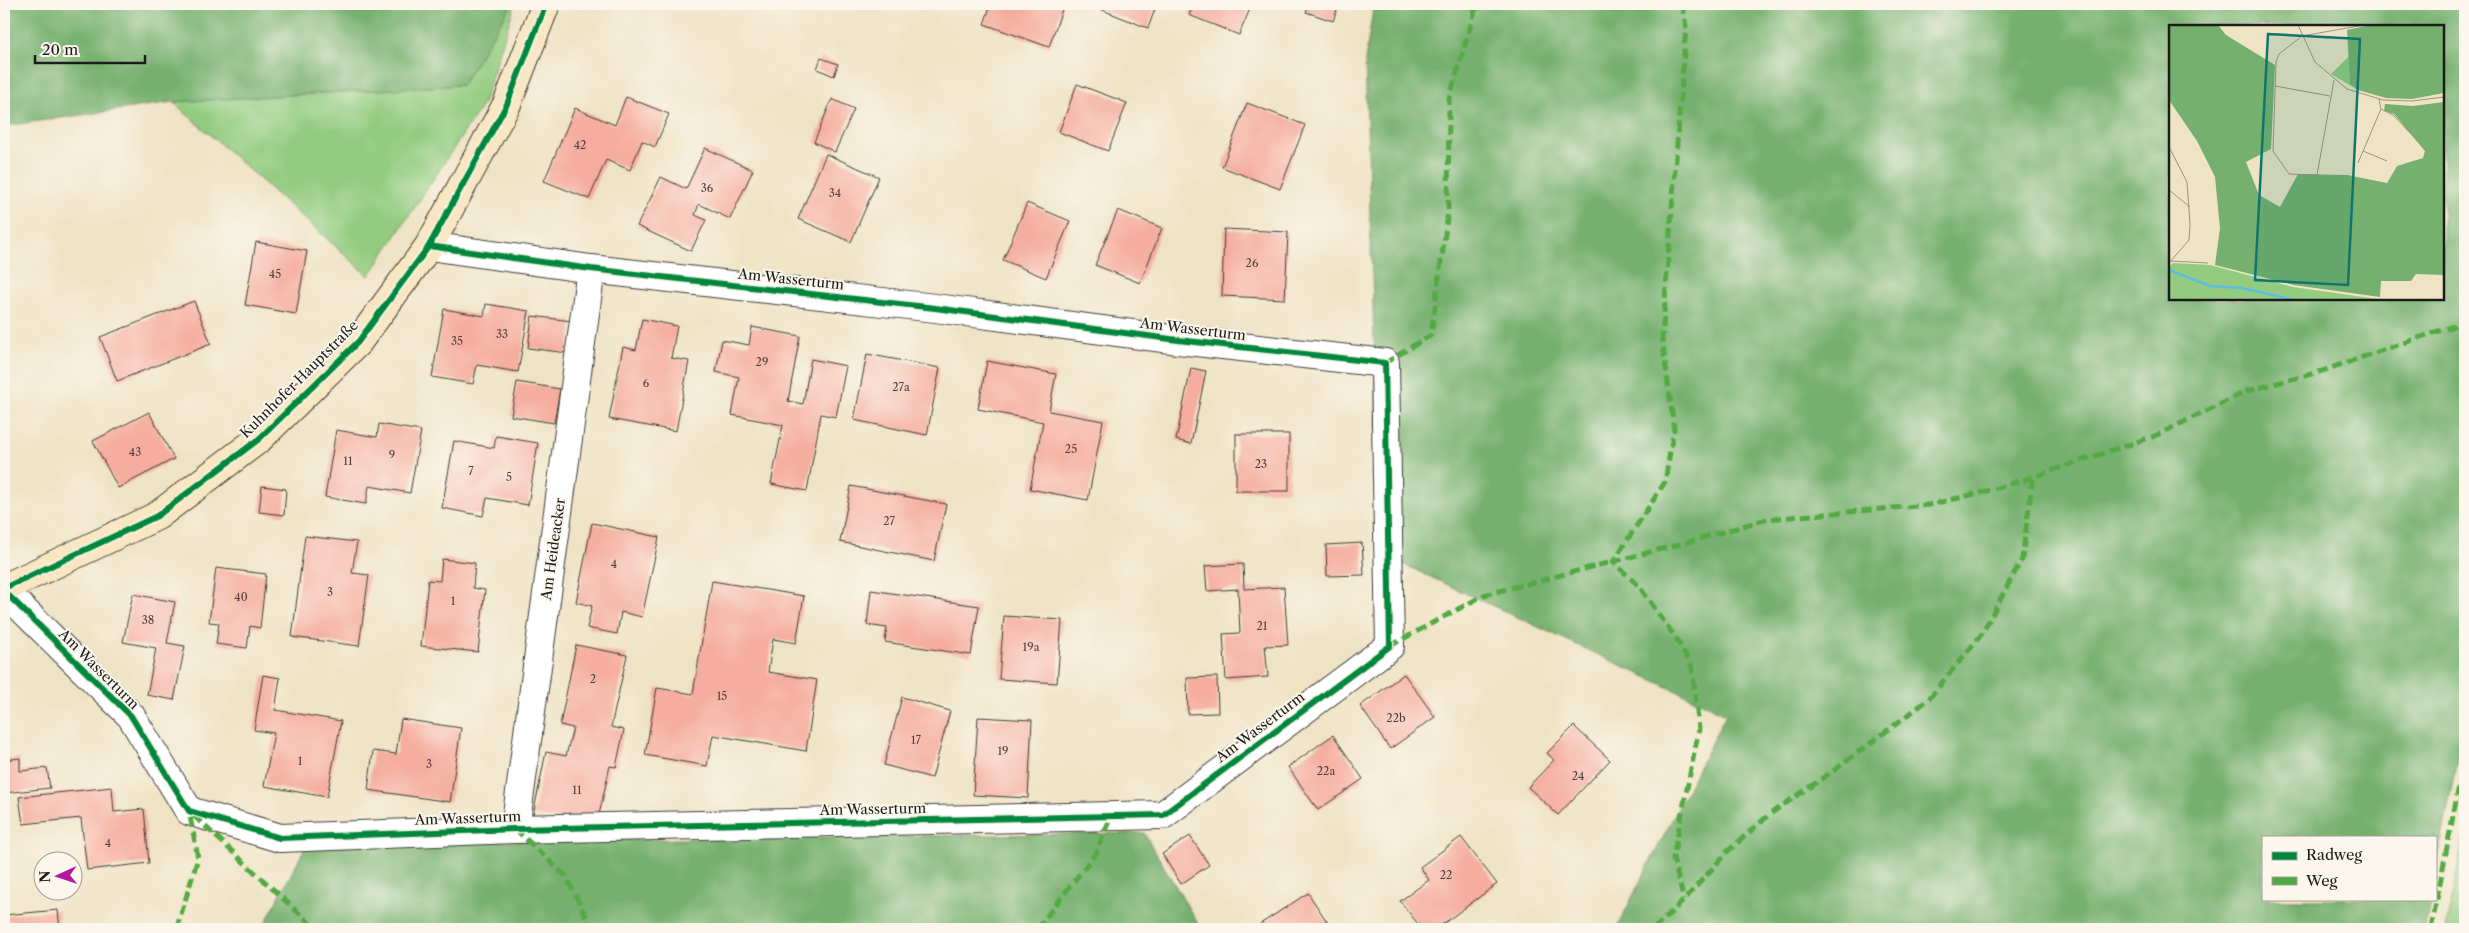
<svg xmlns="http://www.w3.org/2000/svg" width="2469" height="933" viewBox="0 0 2469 933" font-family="'Libre Caslon Text',serif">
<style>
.green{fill:#93cc80;stroke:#58744e}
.forest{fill:#76b06e;stroke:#496645;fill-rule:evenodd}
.building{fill:#f5ad9f}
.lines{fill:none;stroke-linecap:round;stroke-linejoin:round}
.street-casing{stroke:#3c3a35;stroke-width:30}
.secondary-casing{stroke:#3c3a35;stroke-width:30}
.street{stroke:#fff;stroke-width:28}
.secondary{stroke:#f9e7c3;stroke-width:28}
.quiet{stroke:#52a943;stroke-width:5;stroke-dasharray:10 5;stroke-linecap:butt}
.cycleway-casing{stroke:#fbf7ec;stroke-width:9}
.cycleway{stroke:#00873e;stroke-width:6}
.labels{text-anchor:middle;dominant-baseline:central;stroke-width:4;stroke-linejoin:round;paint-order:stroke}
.number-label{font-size:11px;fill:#52403d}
.street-label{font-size:14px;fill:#1c1c1c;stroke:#fbf7ec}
.inset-river{fill:none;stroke:#5ebddc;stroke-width:2.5}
.inset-road{fill:none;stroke:#9b9381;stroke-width:1}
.view{fill:#0f766e;fill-opacity:0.15;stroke:#0f766e;stroke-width:2.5}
.inset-edge{fill:none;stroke:#1c1c1c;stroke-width:2.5}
</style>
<rect width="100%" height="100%" fill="#fbf7ec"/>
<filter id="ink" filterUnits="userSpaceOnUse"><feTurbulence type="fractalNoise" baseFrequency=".02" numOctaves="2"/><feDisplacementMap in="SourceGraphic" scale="10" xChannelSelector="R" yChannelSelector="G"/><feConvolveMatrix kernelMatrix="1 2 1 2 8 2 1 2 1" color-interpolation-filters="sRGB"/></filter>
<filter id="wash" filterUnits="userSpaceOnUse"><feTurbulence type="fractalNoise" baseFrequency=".0096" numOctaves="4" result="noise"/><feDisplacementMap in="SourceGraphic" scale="20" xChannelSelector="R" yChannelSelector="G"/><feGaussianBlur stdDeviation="1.12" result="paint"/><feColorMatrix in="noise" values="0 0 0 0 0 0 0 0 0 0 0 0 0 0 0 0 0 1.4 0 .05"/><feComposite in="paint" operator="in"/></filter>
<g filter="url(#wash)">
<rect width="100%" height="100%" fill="#efe3c5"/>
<!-- green -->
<g class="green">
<path d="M512,4H515L483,104L369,276L173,102L461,85Z"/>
<path d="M2465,829V929H2446Z"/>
</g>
<!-- forest -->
<g class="forest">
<path d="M4,4H512L462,85L173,102L4,126Z"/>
<path d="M1374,4H2465V717L2435,875V837H2263V899H2431L2425,929H1616L1726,714L1381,554L1365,60ZM2170,26H2443V299H2170Z"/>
<path d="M1144,833L1201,929H262L307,844Z"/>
</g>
<g id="blocks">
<!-- building -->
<g class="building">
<path d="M636,4H658L657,10Z"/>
<path d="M991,4H1064L1049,47L984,24Z"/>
<path d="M1102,4H1157L1148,28L1100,9Z"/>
<path d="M1194,4H1252L1239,35L1189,15Z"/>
<path d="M1309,4H1339L1333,21L1306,12Z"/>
<path d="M821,58L838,64L834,76L817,69Z"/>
<path d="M1077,84L1127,103L1108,151L1059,132Z"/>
<path d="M626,97L669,114L655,147L642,141L630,170L606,160L589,199L544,181L575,108L615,125Z"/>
<path d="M832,99L854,109L835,152L814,142Z"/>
<path d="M1247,103L1305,125L1280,189L1222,167Z"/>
<path d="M705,148L753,170L730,219L699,204L695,215L706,220L691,251L637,226L661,177L686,189Z"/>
<path d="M826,154L879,177L851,242L798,219Z"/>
<path d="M1027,203L1070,221L1046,278L1003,260Z"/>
<path d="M1118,210L1162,228L1140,283L1095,265Z"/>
<path d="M1224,229L1288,232L1285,299L1222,296Z"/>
<path d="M256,242L307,251L296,314L245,305Z"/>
<path d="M194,301L211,344L117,381L100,337Z"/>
<path d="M486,304L529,311L518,372L477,365L473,384L432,377L444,309L484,316Z"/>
<path d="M532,316L572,321L568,353L528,348Z"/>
<path d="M642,319L677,326L671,358L689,361L676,431L609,419L623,347L636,350Z"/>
<path d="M752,327L800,336L788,401L803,404L811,359L846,366L836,417L821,414L807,491L771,484L783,425L732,415L739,377L716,372L722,340L749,345Z"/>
<path d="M867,354L940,368L927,435L854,420Z"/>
<path d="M987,361L1056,374L1049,411L1103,421L1088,500L1030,489L1043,422L978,409Z"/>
<path d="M1191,368L1206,371L1191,444L1176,440Z"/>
<path d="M517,382L560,389L554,423L511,416Z"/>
<path d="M149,412L174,459L118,488L93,441Z"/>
<path d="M379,424L421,431L410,493L369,486L366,504L325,497L336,430L377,437Z"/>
<rect x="1236" y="434" width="53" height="57"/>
<path d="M496,436L538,443L528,505L487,498L483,516L442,508L454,441L494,448Z"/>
<path d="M262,486L286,489L284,515L259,512Z"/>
<path d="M851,486L946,504L934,561L840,542Z"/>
<path d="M592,523L659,537L642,617L621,612L617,634L587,628L592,606L576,602Z"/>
<path d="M305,536L357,542L352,573L369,575L359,646L292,637Z"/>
<path d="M1362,543L1364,575L1327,576L1326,545Z"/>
<path d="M442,559L475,563L473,588L485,590L478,652L421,646L428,580L440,581Z"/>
<path d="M1243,564L1244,589L1284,587L1288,645L1265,646L1268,677L1226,680L1223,634L1240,633L1238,589L1207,591L1205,566Z"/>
<path d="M216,568L266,574L260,628L250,626L247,648L216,644L219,623L209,622Z"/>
<path d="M712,581L804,596L796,643L773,639L768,672L817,680L806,751L713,735L707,766L645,755L657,688L693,694Z"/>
<path d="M871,590L979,606L971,655L885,642L887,628L867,625Z"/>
<path d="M133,594L175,602L167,643L185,646L174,700L147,695L156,648L123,642Z"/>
<path d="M1004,616L1062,620L1057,683L999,679Z"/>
<path d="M576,645L627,655L611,727L624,730L616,767L610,766L596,828L533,815L546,752L566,756L573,728L560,725Z"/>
<path d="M1404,674L1435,717L1390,749L1360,706Z"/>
<path d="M263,675L280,678L275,710L341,721L327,797L264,786L274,733L254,730Z"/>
<path d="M1217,677L1218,713L1188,714L1187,678Z"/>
<path d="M902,697L950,711L932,778L884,765Z"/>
<path d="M978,717L1032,720L1028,798L973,795Z"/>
<path d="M401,719L461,728L450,802L368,790L373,751L396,754Z"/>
<path d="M1574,726L1610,760L1558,815L1528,787L1554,760L1547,753Z"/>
<path d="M1333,735L1363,779L1318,810L1288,767Z"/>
<path d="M20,758V771L47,768L50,788L4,793V760Z"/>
<path d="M112,787L114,812L144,809L149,863L87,870L81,818L23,824L19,797Z"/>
<path d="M1190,836L1209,865L1181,884L1162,854Z"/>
<path d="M1461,837L1497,884L1436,929H1422L1400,901L1429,880L1420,867Z"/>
<path d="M1308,893L1332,929H1263L1260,924Z"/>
<path d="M58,910L60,929H4V915Z"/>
</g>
</g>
</g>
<g filter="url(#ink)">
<use href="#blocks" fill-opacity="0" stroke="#3c3a35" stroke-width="1"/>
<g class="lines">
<!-- street casing -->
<g class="street-casing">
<g id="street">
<path d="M4,591L131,716L189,811L280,838L515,829L1163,815L1390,646L1385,363L1178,340L935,308L591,269L429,246"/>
<path d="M515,829L591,269"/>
</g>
</g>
<!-- secondary casing -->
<g class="secondary-casing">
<path id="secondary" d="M4,588L157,516L259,439L358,342L429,246L507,104L546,4"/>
</g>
<!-- street -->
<use href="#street" class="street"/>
<!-- secondary -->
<use href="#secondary" class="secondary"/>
<!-- quiet -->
<g class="quiet">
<path d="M1682,4L1686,27L1662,338L1674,428L1665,482L1613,562L1638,585L1675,637L1692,667L1699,729L1673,858L1684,900"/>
<path d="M1385,363L1431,335L1448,212L1449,100L1477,4"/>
<path d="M1390,646L1484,595L1685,543L1767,519L1928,505L1984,492L2033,477L2157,435L2247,391L2319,372L2459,324L2465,326"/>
<path d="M194,816L316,929"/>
<path d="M515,829L566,876L592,929"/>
<path d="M179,929L178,924L198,858L189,811"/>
<path d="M1037,929L1096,853L1111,816"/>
<path d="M1654,929L1684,900L1728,851L1770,814L1836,769L1928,700L1981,635L2022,559L2033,477"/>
<path d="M2431,929L2465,755"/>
</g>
<!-- cycleway casing -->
<g class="cycleway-casing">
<g id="cycleway">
<path d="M4,588L157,516L259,439L358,342L429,246L507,104L546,4"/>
<path d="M4,591L131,716L189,811L280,838L515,829L1163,815L1390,646L1385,363L1178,340L935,308L591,269L429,246"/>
</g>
</g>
<!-- cycleway -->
<use href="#cycleway" class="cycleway"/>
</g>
</g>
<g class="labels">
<!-- number labels -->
<g class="number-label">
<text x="580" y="145">42</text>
<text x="707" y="188">36</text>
<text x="835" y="193">34</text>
<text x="1252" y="263">26</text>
<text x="275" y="274">45</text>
<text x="502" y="334">33</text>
<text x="457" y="341">35</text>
<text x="762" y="362">29</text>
<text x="646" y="383">6</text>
<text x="901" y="387">27a</text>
<text x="1071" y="449">25</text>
<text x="135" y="452">43</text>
<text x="392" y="455">9</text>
<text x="348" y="461">11</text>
<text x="1261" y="464">23</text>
<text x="471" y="471">7</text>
<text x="509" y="477">5</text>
<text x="889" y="521">27</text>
<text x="614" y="564">4</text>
<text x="330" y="592">3</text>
<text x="241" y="597">40</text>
<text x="453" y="601">1</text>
<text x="148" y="620">38</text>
<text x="1262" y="626">21</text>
<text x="1031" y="647">19a</text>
<text x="593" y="679">2</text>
<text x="722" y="696">15</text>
<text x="1396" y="718">22b</text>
<text x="916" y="740">17</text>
<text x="1003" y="751">19</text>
<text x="300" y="761">1</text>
<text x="429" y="764">3</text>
<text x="1326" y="771">22a</text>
<text x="1578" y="776">24</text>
<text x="577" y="790">11</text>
<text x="108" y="843">4</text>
<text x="1446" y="875">22</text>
</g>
<!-- street labels -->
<g class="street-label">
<text transform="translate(791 279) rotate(6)">Am Wasserturm</text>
<text transform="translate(1193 329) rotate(7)">Am Wasserturm</text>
<text transform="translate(299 379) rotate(-45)">Kuhnhofer Hauptstraße</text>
<text transform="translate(553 549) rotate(-82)">Am Heideacker</text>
<text transform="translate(99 669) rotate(45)">Am Wasserturm</text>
<text transform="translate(1260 727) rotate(-37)">Am Wasserturm</text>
<text transform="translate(873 809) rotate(-1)">Am Wasserturm</text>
<text transform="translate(468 818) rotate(-2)">Am Wasserturm</text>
</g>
</g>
<!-- overview -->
<g transform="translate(2169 25)">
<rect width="275" height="275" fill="#efe3c5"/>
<path d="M180,31L181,59L189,65L162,49ZM4,238L41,240L124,262L215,275H0V242Z" fill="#93cc80"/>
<path d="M0,0H49L57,10L106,40L102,124L77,137L90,170L111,182L129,149L178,150L218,158L228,141L254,133L256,126L225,89L215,86L216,79L244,81L275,77V250L247,249L242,256H212L211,272L125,260L46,240L51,203L46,152L28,116L0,75ZM201,0H275V68L243,74L217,73L189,65L181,59L178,5Z" fill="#76b06e"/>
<path class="inset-river" d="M0,245L41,261L73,263L125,275"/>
<path class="inset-road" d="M129,0L146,37L178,64L214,75L243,76L275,72M165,55L148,150L120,149L104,126L107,37L110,29L133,11L195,0M106,61L161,71M212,84L224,90L259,127M0,122L18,157L21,199L20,215L0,238M194,126L218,136M189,138L212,84L210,74M0,165L21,182M2,236L39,238"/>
<path class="view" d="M99,9L191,14L179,260L86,255Z"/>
<rect width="275" height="275" class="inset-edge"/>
</g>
<!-- margin -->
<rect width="2469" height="933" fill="none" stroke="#fbf7ec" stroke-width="20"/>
<!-- legend -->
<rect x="2262" y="836" width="175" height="65" fill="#fbf7ec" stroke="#a29f99"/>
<rect x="2272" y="852" width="25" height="8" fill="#00873e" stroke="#a29f99"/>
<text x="2306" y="860" font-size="15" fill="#1c1c1c">Radweg</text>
<rect x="2272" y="877" width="25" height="8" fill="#52a943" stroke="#a29f99"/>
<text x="2306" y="886" font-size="15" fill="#1c1c1c">Weg</text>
<!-- north arrow -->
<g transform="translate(58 876) rotate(267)"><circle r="24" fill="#fbf7ec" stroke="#a29f99"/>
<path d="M0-4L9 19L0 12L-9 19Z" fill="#b5179e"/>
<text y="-8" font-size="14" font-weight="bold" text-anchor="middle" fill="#1c1c1c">N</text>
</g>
<!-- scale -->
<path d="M35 55v8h110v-8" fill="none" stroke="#1c1c1c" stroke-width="2.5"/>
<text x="42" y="55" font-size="15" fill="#1c1c1c" stroke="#fbf7ec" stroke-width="4" paint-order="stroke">20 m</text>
</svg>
